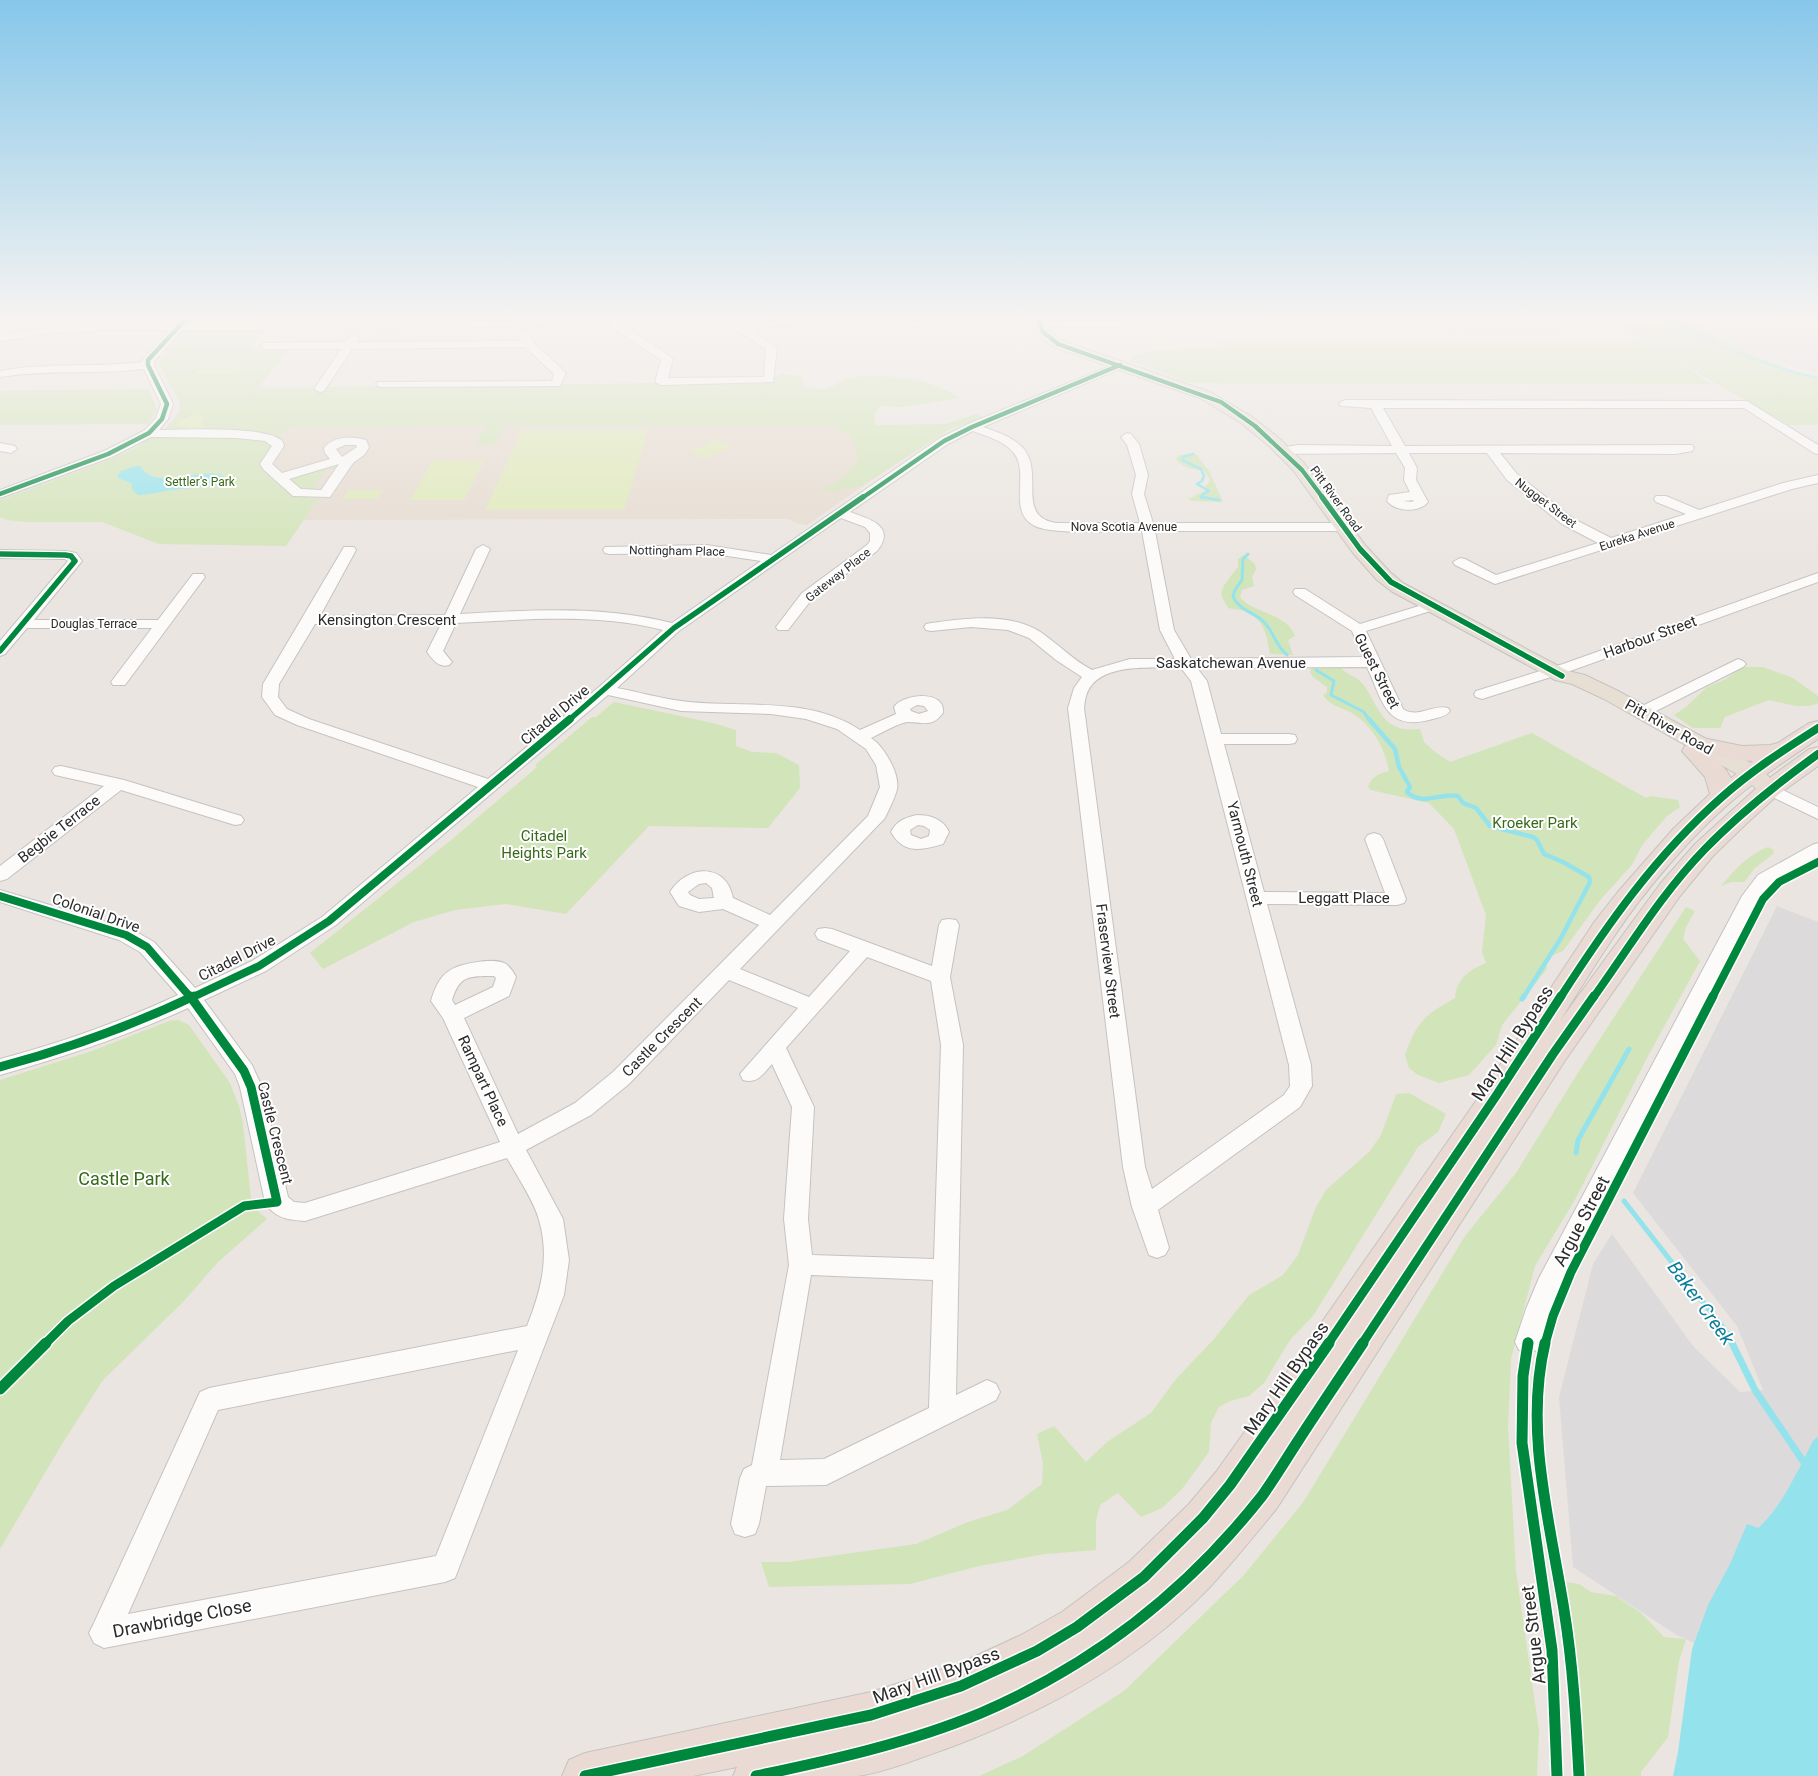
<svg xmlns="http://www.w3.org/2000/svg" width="1818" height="1776" viewBox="0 0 1818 1776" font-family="Roboto,sans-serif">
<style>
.industrial{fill:#dddadc}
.education{fill:#e5dbcf}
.green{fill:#d2e4b9}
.pitch{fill:#dee9b7}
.water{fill:#94e3ec}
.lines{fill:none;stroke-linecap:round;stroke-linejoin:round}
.stream-far4{stroke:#94e3ec;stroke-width:2.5}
.stream-far3{stroke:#94e3ec;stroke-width:3}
.stream-far2{stroke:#94e3ec;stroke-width:4.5}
.stream-far1{stroke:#94e3ec;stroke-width:5}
.stream{stroke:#94e3ec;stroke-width:7}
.minor-casing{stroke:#c4c3c2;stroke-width:2}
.major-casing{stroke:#c5c3c1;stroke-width:2}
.highway-casing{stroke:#c5c3c1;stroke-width:2}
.minor{fill:#fcfbfa;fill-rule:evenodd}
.major{fill:#e7dfd4;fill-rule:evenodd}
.highway{fill:#e9dad4;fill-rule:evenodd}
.cycleway-far4-casing{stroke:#fff;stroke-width:6}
.cycleway-far3-casing{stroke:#fff;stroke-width:8}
.cycleway-far2-casing{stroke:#fff;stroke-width:11}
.cycleway-far1-casing{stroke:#fff;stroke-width:12}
.cycleway-casing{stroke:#fff;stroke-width:14}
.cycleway-far4{stroke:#00873e;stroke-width:4.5}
.cycleway-far3{stroke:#00873e;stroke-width:5.5}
.cycleway-far2{stroke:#00873e;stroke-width:8}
.cycleway-far1{stroke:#00873e;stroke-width:9}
.cycleway{stroke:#00873e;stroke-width:11}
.labels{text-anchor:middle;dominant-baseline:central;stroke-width:4;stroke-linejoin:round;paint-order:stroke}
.far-park-label{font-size:12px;fill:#376a19;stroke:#fff}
.far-street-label{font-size:12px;fill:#2b2b2b;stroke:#fff}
.street-label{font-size:15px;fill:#2b2b2b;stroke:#fff}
.park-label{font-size:15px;fill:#376a19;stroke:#fff}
.near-street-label{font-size:18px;fill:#2b2b2b;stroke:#fff}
.near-park-label{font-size:18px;fill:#376a19;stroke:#fff}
.near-water-label{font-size:19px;font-style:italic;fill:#0b7d98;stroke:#fff}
</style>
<rect width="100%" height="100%" fill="#eae5e0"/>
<!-- industrial -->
<g class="industrial">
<path d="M1694,320H1818V374L1743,350Z"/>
<path d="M1777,906L1818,922V1701L1675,1634L1573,1567L1559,1397L1593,1264L1612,1234L1693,1346L1740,1392L1763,1390L1737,1326L1633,1193Z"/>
</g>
<!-- education -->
<path class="education" d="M504,426H950L807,525L795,523L789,519L303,520L317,499L293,494L276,483L260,467L285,428Z"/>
<!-- green -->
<g class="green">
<path d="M1613,320H1691L1743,350L1802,374L1818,377V425H1789L1682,364L1710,384L1191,383L1130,361L1132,359L1129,357L1157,350L1220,347L1217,341H1642Z"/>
<path d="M186,330H265L251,347H291L258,388L654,383L754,384L783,374L799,376L804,379L802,387C810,388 823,391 829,388C836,385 842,379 850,378C877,372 937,379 959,398L903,407L881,406L875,412V425L946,424L976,414L983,417L951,429L863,485L851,489L844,487L836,492L823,491L846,476L858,461C855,435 850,431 824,426H495L503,427L494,445H476L486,426L285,428L284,431H286C269,444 271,457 273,476L272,478L275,482H280L294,495L318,499L286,546L159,544L102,522H26L6,520L0,517V500L111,459L139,446L148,439L159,437L179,412L180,402L158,363L167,349Z"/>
<path d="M149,389L157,410L148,424L0,425V391Z"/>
<path d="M1184,454H1196L1209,471L1223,502L1192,501L1188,499L1206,490L1205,486L1208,484L1210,479L1204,471C1193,469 1182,468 1176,459L1178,456Z"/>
<path d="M333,465L335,466L334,469H326L313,490L303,491L292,481L294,477Z"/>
<path d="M1244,555L1255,564L1256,569L1252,577L1254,586L1242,590L1240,597C1251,613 1286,612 1295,636L1288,640L1293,655L1270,654C1267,637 1265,621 1248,612C1242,609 1235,610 1228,608C1226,604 1223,600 1222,596C1219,588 1233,574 1238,567V559Z"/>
<path d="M1742,667H1763L1793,678L1818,696V703L1810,706H1796L1769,700L1725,717L1720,728H1693L1674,715L1686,707L1707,687L1724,680Z"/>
<path d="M1311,668H1341C1347,675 1356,676 1363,684C1376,701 1380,725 1404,729C1409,730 1415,729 1420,729L1424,742L1435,752L1450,762L1532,733L1646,798L1650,796L1678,800L1680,807L1667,816L1643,844L1631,866L1601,899L1563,951L1546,958L1547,969L1502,1025L1496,1045L1469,1075L1439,1083L1418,1075L1409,1068L1405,1055C1417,1021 1425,1015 1455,998C1457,978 1469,970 1486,963L1482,952L1486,915L1454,829L1429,803L1371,790L1368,787C1371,777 1380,773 1389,771C1385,748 1372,725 1352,713C1341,707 1330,706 1323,695L1327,692V687L1313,677L1310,672Z"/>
<path d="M614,702L713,723L736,730V746L752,752L776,753L799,765L800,788L768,828L649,826L566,914L506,904L455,910L414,922L323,969L310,953L450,841L537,767L535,765L592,717H596Z"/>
<path d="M1768,847L1774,850L1773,854L1755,868L1744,882H1731L1721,886C1735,870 1747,855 1768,847Z"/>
<path d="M1686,907L1695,911L1686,927L1683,939L1700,961L1648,1056L1576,1198L1535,1266L1511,1359L1508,1427L1516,1571L1539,1731L1537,1776H979L1023,1756L1124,1691L1244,1575L1304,1501L1465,1236L1516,1173L1581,1068Z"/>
<path d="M178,1020L189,1025L230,1083L239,1106L243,1124L251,1198L258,1211L267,1219L218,1262L184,1301L103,1380L62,1444L0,1549V1080L92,1051L169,1021Z"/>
<path d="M1409,1093L1446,1114L1438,1132L1418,1147L1313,1316L1290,1340L1264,1383L1249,1396L1230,1401L1219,1407L1211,1423L1209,1452L1182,1489L1162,1508L1141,1517L1118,1493L1100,1505L1096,1521V1550L1045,1554L979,1566L910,1584L769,1587L761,1562H788L916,1544L968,1522L1007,1510L1042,1484L1043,1463L1037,1434L1054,1426L1086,1462L1107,1442L1151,1413L1176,1379L1214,1339L1249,1295L1283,1275L1298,1255L1316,1207L1326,1190L1370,1151L1381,1135L1396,1094Z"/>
<path d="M1566,1582L1579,1584L1591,1592L1616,1596L1641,1613L1664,1637L1686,1639L1679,1661L1668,1737L1641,1772V1776H1586L1575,1648Z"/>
</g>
<!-- pitch -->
<g class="pitch">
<path d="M201,367H243L238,374H195Z"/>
<path d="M193,415L203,416L201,423L206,429L187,430L177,426L178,421Z"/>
<path d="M522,430H648L624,510H485Z"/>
<path d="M718,440L732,447L704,458L690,451Z"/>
<path d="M433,460L484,461L464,500H410Z"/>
<path d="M349,490H382L377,499H343Z"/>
</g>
<!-- water -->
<g class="water">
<path d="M136,466H140C157,495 212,461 226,479C212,490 189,487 173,490C161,491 150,495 138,495L132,489V484L117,477L121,471Z"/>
<path d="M1818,1436V1776H1673L1678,1752L1692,1649L1708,1605L1730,1564L1747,1524L1758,1528C1781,1509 1799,1468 1813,1441Z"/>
</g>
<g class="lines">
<!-- stream-far4 -->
<g class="stream-far4">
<path d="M1668,320C1716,346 1765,366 1818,378"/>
<path d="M1193,454L1183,457L1182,460L1201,469L1204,476L1202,481L1197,484L1209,491L1202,495V498"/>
</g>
<!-- stream-far3 -->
<g class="stream-far3">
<path d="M1201,497L1219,500"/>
<path d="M1248,554L1243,559L1242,580L1235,590L1233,596C1238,610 1254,612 1264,622C1274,632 1275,645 1287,655"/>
<path d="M1316,670L1334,681L1331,695L1364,712L1369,720"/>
</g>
<!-- stream-far2 -->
<path class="stream-far2" d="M1369,719L1395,749L1399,767L1410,787L1407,792C1423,807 1440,792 1458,796L1463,803L1476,808L1490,826L1533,837L1537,840L1544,854L1563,862L1589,877L1590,882L1561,938L1523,998"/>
<!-- stream-far1 -->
<g class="stream-far1">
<path d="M1522,999L1524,996"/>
<path d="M1576,1153L1578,1140L1629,1049"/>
<path d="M1624,1201L1728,1334L1733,1344"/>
</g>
<!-- stream -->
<path class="stream" d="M1732,1343L1755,1390L1803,1461"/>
<!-- minor casing -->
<g class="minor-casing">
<g id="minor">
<path d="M179,320H188V323L568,320L563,323L492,327L182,330L154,361V365L173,404L168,419L159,430C183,430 269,425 283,442L284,446L272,464L282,473L330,459L325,453L324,448C334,436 352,436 366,440L369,447L365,454L353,463L330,497L293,496L264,470L260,464L272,446L265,441L236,438L151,437L112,457L0,498V490L104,451L132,437L145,430L156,418L161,404L144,369C96,375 48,369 0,377V371C47,362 95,368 142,362L144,358L170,330H103L54,333L0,341V335L54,327L103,324L176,323ZM345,445H356L357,447L342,457L336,449ZM339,464L321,490L301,489L289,479Z"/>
<path d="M607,320H617L671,357L673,359L668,378L764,377L766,349L721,320H733L742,325L778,320H801L796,323L751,330L777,348L773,382L661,385L655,382L661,360L613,328Z"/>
<path d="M902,320H914L921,325L920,327H912Z"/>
<path d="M1564,320H1574L1576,324L1575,326L1564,328L1039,327L1034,324L1039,321L1565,322Z"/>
<path d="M523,331L527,332L533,342L566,373L560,386L382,387L378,386L376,384L378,382L552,381L554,374L525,347L352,349L324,391L320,392L314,389L341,349H265L260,346L265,343L346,342L350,336L354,335L359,338L357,342L521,341L518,334Z"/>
<path d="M1120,362L1124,363L1126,365L1124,367L983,427C997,432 1017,438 1026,452C1042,477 1017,517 1056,523H1140L1132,494L1136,475L1127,445L1121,437L1127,433L1131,434L1139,444L1148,475L1144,494L1153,523H1343L1350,527L1343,531H1155L1174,630L1191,659L1363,657L1352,631L1295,595L1293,592L1295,589H1305L1360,624L1432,602L1437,603L1439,606L1437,609L1366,631L1403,709C1418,719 1432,704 1448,708L1450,711C1446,717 1436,718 1429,720C1385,731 1382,699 1367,667L1197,668L1207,681L1221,734H1289L1295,735L1297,739L1295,743L1289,744H1224L1264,892L1385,893L1365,839L1368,835L1374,833L1380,835L1383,839L1406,899L1404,903L1397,905L1267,904L1311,1065L1312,1086L1300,1107L1158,1210L1169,1248L1165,1255L1157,1258L1149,1255L1132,1207L1123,1167L1068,708L1074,688L1082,677L1056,660L1029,638L1008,630L971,627L931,631L926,630L924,627L926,624L931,623C967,618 1010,612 1042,633C1059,645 1073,660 1092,670L1130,659H1175L1160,630L1142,531C1119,531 1052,535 1035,526C1006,512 1031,472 1013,452C1004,441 986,436 973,431L948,444L850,512C869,519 897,526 877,551L812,599L788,630H778L776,627L802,593L867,545L870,541V533L865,527L841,518L679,631L617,688C638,692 659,698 681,701C741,709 807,695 860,730L896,714L894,707C904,693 946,690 943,713C932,728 922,722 908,722C900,722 880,734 871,738C884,746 900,774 897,789C895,798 889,809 885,818L740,969L809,997L850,951L818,939L815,934L818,929L825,928L832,929L932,966L939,925L942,920L949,919L956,920L959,925L950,977L963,1045L956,1395L987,1380L996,1384L1000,1392L996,1400L826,1485L766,1486L759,1524L755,1534L745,1537L735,1534L731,1524L740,1478L744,1469L752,1465L789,1265L784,1219L792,1107L772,1064C763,1074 758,1084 743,1080L740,1074L798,1008L729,980L629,1084L591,1115L526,1150L563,1219L569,1260L564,1295L455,1578L445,1582L104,1648L94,1643L89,1633L94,1623L200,1392L209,1388L527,1326C541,1291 550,1257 539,1220C535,1203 516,1174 507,1158L305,1221C288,1220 274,1218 265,1202L240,1087L235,1074L188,1008C127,1036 64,1057 0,1075V1059C61,1043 120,1022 178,995L140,952L119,940L0,902V890L133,930L154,942L195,988L252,961L322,917L478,787L297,725L275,715L262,697L263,684L344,547H354L356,550L320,616L445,615L476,549L483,545L490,549L460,614C532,610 601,605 672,623L761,561L707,553L610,554L605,553L603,550L605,547L707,545L771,555L940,438L968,424ZM535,619C578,618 621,619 663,630L599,687L488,779L309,719L287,709L278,697L279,684L315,624H441L427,652C433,660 439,668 449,665L452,662L443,651L456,623ZM1181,668L1191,681L1289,1065L1290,1086L1284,1095L1152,1189L1145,1167L1084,708C1085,700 1086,692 1091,686C1108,663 1156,668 1181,668ZM608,695L681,711L771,714L806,719L837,729L866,749L876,765L880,787L868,816L770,915L733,898C726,862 687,865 670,892L679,906L699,912L723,909L759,925L613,1072L575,1103L518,1134L464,1018L509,996L516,977C514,973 510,967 506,964C496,957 459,963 449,971C439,977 434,990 431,1001L443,1018L500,1142L305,1203L294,1202L288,1197L262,1087L252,1065L204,1000L266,971L336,925ZM917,705L924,706L928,711L919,714L911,711L910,709ZM706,883L712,888L714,898L699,899L690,895L688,892L699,884ZM867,957L931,981L941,1045L934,1259L812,1255L808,1219L814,1107L786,1048ZM488,976H494L496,978L493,987L455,1005L452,1000C459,978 466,976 488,976ZM811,1275L933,1280L929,1408L824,1459L780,1460ZM518,1350L436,1556L128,1614L218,1410Z"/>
<path d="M1345,400L1747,401L1818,445V454L1814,453L1744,408H1383L1405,446L1692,445L1694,448L1692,451L1676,454L1500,453L1517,474L1572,518L1611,538L1686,514L1656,502L1654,499L1656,496H1666L1699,510L1783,483L1818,475V483L1792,489L1495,584L1455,565L1453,562L1460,558L1465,559L1496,575L1598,543L1562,524L1507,480L1487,453H1409L1417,468L1416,480L1428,502C1419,513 1396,512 1387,501L1389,495L1410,492L1404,480L1405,468L1396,453L1278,454L1276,451L1278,448L1299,445L1392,446L1371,408L1341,406L1339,404L1341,402ZM1414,500L1412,502L1403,501Z"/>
<path d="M0,443L15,446L17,449L11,453L0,451Z"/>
<path d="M0,550L65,551L76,553L82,561L34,620H158L193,574H203L205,577L125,685H113L111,682L152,628H27L5,654L0,656V641L68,561L65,559L0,558Z"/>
<path d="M1818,573V582L1573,670L1482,699L1476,697L1474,694L1476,691L1563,664Z"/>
<path d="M1738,659L1743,661L1746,664L1743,667L1648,715H1636L1634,712L1636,709Z"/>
<path d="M61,766L124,780L241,816L244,820L241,824L235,825L121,790L7,879L0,881V866L104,786L55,775L52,771L55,767Z"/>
<path d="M1770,784L1818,807V819L1764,793L1761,789L1764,785Z"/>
<path d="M917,815C931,815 943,819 949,832L943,844C922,850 904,855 891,832C897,820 905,818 917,815ZM918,825L924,826L930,830L929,836L921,839L911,835L910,830Z"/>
<path d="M1818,843V857L1772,883L1759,899L1563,1280L1537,1350L1528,1353L1519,1350L1515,1342L1526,1309L1539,1278L1742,896L1758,875L1812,845Z"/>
</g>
</g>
<!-- major casing -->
<g class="major-casing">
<path id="major" d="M1032,320H1044L1049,330L1063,341L1210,392L1251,416L1280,439L1304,463L1366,546L1390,572L1403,583L1568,671L1585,675L1618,691L1760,768L1781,789L1778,794C1762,797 1755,787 1744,778L1604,699L1572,684L1555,680L1391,591L1377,580L1353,553L1293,470L1269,446L1241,423L1200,398L1053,347L1038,335Z"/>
</g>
<!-- highway casing -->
<g class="highway-casing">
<path id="highway" d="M1818,721V739C1789,758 1759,778 1732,801C1691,836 1645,890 1615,935C1596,963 1578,992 1560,1021L1660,884L1695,844L1761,784L1809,749L1818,747V766L1779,794L1746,824L1713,856L1680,896L1564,1062L1277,1508C1255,1535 1233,1562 1209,1588C1137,1662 1046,1711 951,1747C925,1756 884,1773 857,1776C844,1776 829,1776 816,1776C788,1776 760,1776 733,1776L737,1767L693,1776H562L569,1760L585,1753L871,1692L956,1665L1021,1635L1062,1612L1129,1562L1189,1504L1216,1472L1283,1378L1485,1088L1595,921L1617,893L1674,828L1710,794L1705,777L1682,751L1685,746L1691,744L1694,740L1703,738L1742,746L1770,745L1778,743L1809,723ZM1712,755L1734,760L1753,761L1731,778L1726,770Z"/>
</g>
<!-- minor -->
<use href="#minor" class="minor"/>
<!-- major -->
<use href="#major" class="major"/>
<!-- highway -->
<use href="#highway" class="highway"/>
<!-- cycleway-far4 casing -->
<g class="cycleway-far4-casing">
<g id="cycleway-far4">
<path d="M1038,320L1043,332L1058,344L1221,402L1255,426L1302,470L1323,498"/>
<path d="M0,494L108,454L149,433L162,419L167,404L148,365V360L185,320"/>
<path d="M862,498L944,441L972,427L1120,365"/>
</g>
</g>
<!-- cycleway-far3 casing -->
<g class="cycleway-far3-casing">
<g id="cycleway-far3">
<path d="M1322,497L1360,549L1391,582L1562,676"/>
<path d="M0,554L65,555L71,556L75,561L0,651"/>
<path d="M569,720L674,628L863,497"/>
</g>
</g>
<!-- cycleway-far2 casing -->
<g class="cycleway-far2-casing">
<g id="cycleway-far2">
<path d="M0,896L126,935L147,947L191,998"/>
<path d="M191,998L259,966L329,921L570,719"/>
<path d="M1560,998C1607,925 1656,855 1722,797C1751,771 1785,749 1818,728"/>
<path d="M1593,998C1629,948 1662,893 1705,849C1740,813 1778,783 1818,754"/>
<path d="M1712,998L1763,899L1779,882L1818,862"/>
</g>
</g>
<!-- cycleway-far1 casing -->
<g class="cycleway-far1-casing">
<g id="cycleway-far1">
<path d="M0,1067C67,1049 131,1026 194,996"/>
<path d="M45,1344L68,1321L114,1286L244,1206L277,1202L251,1087L244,1071L190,996"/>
<path d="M1328,1344L1496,1096L1561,996"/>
<path d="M1362,1344L1553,1054L1594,996"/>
<path d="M1528,1344V1342"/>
<path d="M1545,1344L1553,1316L1571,1272L1713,996"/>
</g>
</g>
<!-- cycleway casing -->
<g class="cycleway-casing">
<g id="cycleway">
<path d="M1528,1343L1523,1376L1522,1443L1552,1650L1557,1776"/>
<path d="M1545,1343C1524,1431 1550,1522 1564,1610C1573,1665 1576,1720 1579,1776"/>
<path d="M0,1389L46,1343"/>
<path d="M585,1776L871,1715L961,1686L1037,1651L1077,1627L1144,1577L1203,1518L1230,1485L1329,1343"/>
<path d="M756,1776C832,1760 909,1743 981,1713C1093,1665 1187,1591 1262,1496C1274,1479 1285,1461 1296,1444C1318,1410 1341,1376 1363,1343"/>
</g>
</g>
<!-- cycleway-far4 -->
<use href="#cycleway-far4" class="cycleway-far4"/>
<!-- cycleway-far3 -->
<use href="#cycleway-far3" class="cycleway-far3"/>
<!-- cycleway-far2 -->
<use href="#cycleway-far2" class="cycleway-far2"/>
<!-- cycleway-far1 -->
<use href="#cycleway-far1" class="cycleway-far1"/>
<!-- cycleway -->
<use href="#cycleway" class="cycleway"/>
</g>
<!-- sky -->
<linearGradient id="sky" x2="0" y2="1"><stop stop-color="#86c7ea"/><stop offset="0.56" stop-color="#f6f3f1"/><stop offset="1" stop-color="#f6f3f1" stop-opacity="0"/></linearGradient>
<rect width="1818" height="568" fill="url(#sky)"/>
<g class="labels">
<!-- far-park labels -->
<g class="far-park-label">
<text x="200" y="482">Settler's Park</text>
</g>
<!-- far-street labels -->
<g class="far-street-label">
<text transform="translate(1336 499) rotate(54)">Pitt River Road</text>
<text transform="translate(1546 503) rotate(37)">Nugget Street</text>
<text x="1124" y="527">Nova Scotia Avenue</text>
<text transform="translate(1637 535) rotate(-18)">Eureka Avenue</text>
<text transform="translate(677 551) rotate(1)">Nottingham Place</text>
<text transform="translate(838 575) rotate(-38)">Gateway Place</text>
<text x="94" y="624">Douglas Terrace</text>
</g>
<!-- street labels -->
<g class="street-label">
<text x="387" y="620">Kensington Crescent</text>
<text transform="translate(1650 637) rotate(-20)">Harbour Street</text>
<text x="1231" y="663">Saskatchewan Avenue</text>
<text transform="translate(1377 671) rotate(63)">Guest Street</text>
<text transform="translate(555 715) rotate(-40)">Citadel Drive</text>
<text transform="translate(1669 727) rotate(29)">Pitt River Road</text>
<text transform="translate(59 829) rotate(-38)">Begbie Terrace</text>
<text transform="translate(1245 854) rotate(76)">Yarmouth Street</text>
<text x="1344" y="898">Leggatt Place</text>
<text transform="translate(96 913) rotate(19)">Colonial Drive</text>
<text transform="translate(237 958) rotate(-27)">Citadel Drive</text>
<text transform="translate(1108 961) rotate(83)">Fraserview Street</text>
<text transform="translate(662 1037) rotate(-45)">Castle Crescent</text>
<text transform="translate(483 1081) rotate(65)">Rampart Place</text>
<text transform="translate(275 1133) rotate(76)">Castle Crescent</text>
</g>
<!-- park labels -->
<g class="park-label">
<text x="1535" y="823">Kroeker Park</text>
<text x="544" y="836">Citadel<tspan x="544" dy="17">Heights Park</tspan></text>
</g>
<!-- near-street labels -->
<g class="near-street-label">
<text transform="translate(1512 1043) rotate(-57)">Mary Hill Bypass</text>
<text transform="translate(1581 1221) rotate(-62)">Argue Street</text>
<text transform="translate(1286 1378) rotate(-55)">Mary Hill Bypass</text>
<text transform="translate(182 1618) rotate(-11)">Drawbridge Close</text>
<text transform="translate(1533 1635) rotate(-97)">Argue Street</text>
<text transform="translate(936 1675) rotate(-20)">Mary Hill Bypass</text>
</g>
<!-- near-park labels -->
<g class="near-park-label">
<text x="124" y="1178">Castle Park</text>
</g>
<!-- near-water labels -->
<g class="near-water-label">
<text transform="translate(1701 1303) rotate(54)">Baker Creek</text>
</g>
</g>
</svg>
